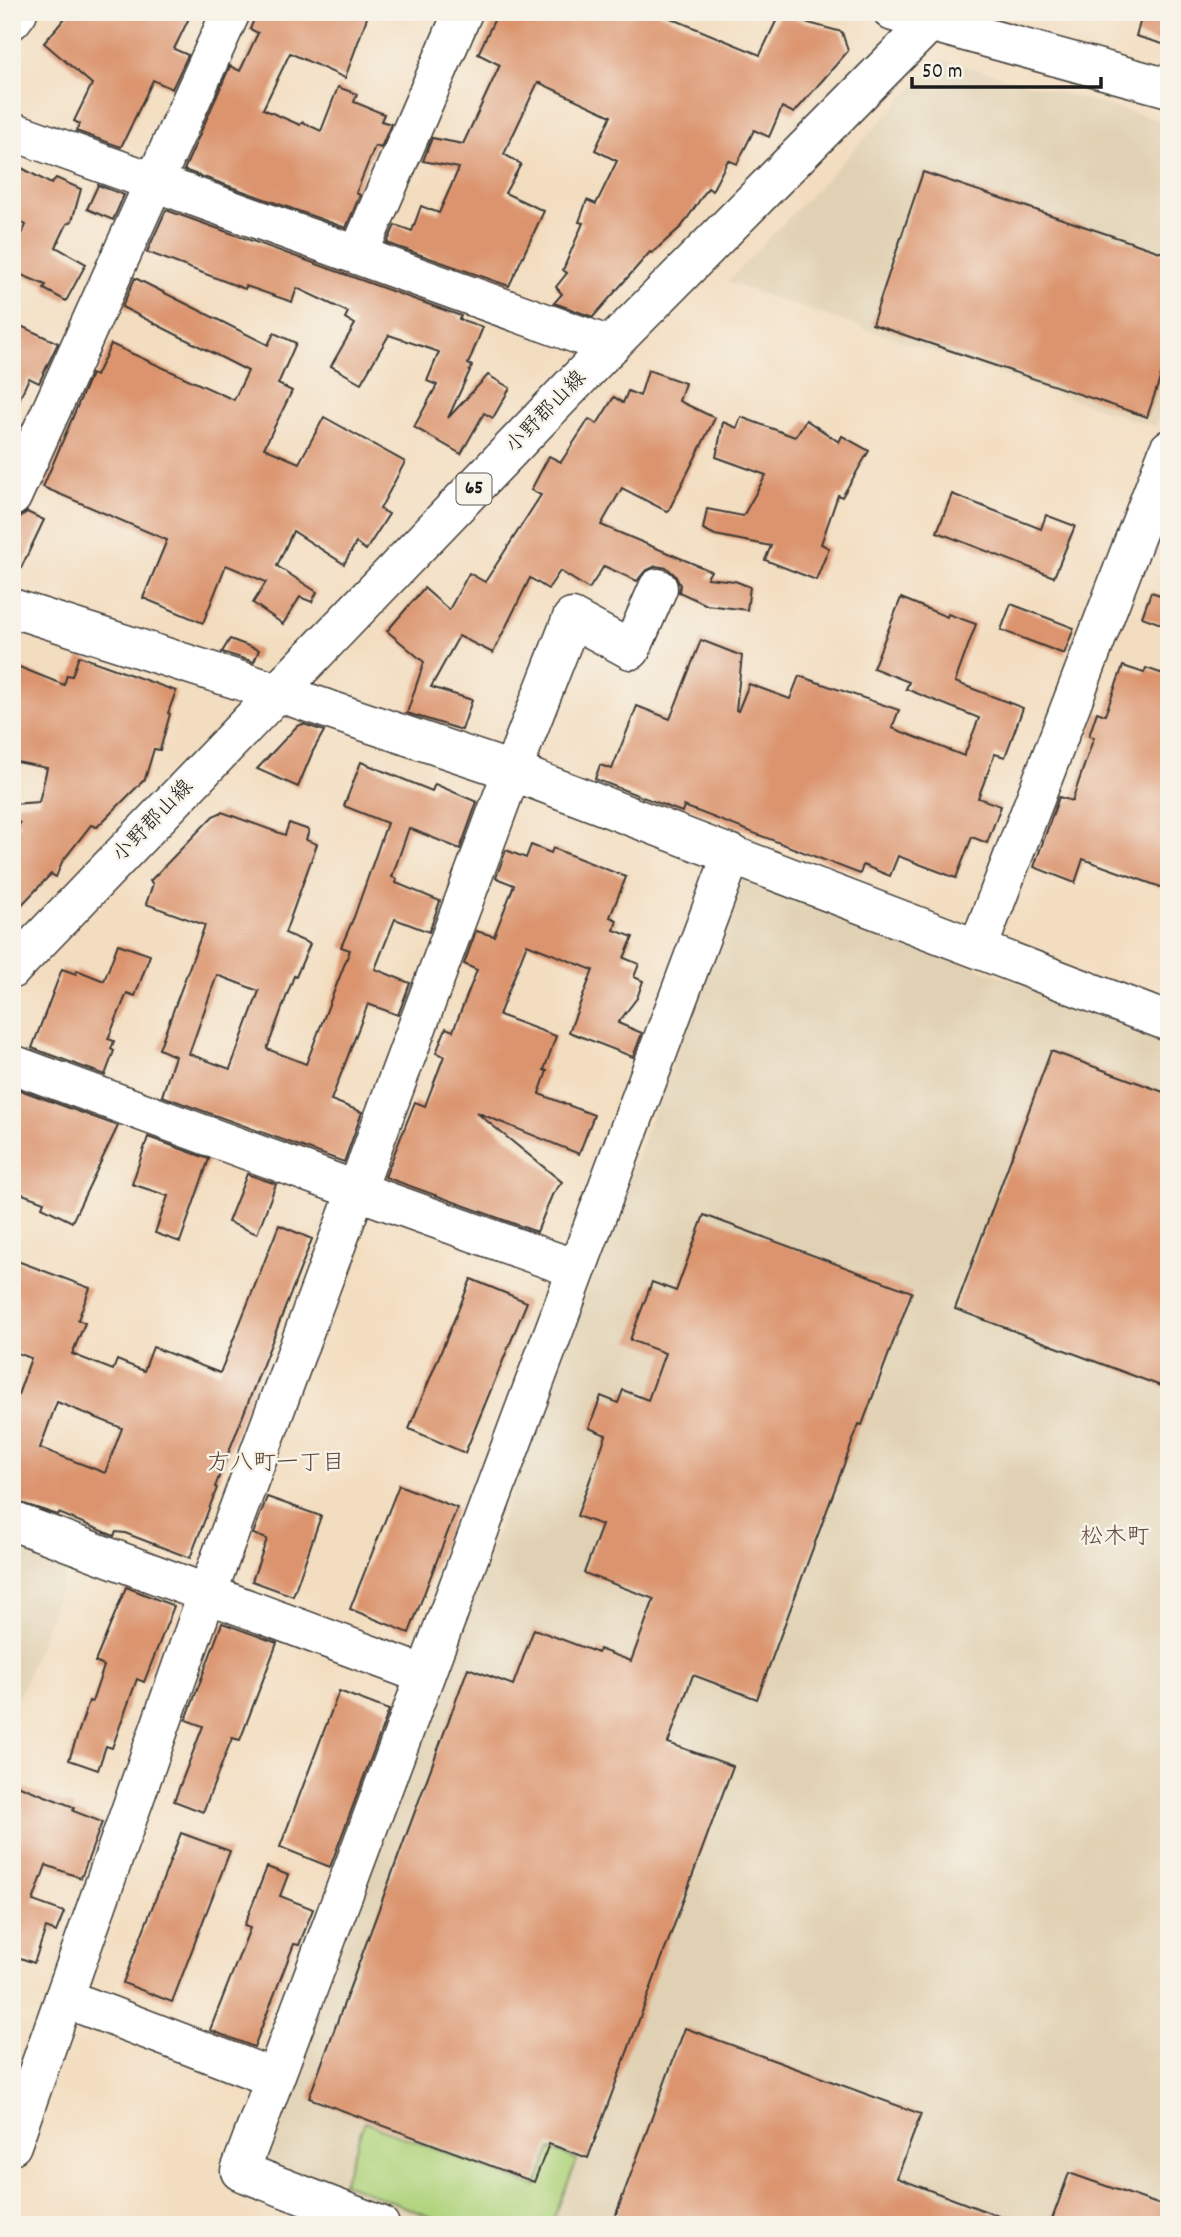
<svg xmlns="http://www.w3.org/2000/svg" width="1181" height="2237" viewBox="0 0 1181 2237" font-family="Dekko,'Klee One',sans-serif">
<style>
.built{fill:#e1d1b4}
.green{fill:#afd37c;stroke:#66784c;stroke-width:2}
.building{fill:#db946e;fill-rule:evenodd}
.lines{fill:none;stroke-linecap:round;stroke-linejoin:round}
.minor-casing{stroke:#3c3935;stroke-width:41}
.major-casing{stroke:#3c3935;stroke-width:41}
.minor{stroke:#fff;stroke-width:38}
.major{stroke:#fff;stroke-width:38}
.labels{text-anchor:middle;dominant-baseline:central;stroke-width:5;stroke-linejoin:round;paint-order:stroke}
.shield{fill:#f7f3e8;stroke:#5e5c59;stroke-width:2}
.shield-label{font-size:19px;font-weight:bold;fill:#1c1c1c}
.street-label{font-size:21px;fill:#1c1c1c;stroke:#f7f3e8}
.neighbourhood-label{font-size:23px;fill:#5f4639;stroke:#f7f3e8}
</style>
<rect width="100%" height="100%" fill="#f7f3e8"/>
<filter id="ink" filterUnits="userSpaceOnUse"><feTurbulence type="fractalNoise" baseFrequency=".0143" numOctaves="2"/><feDisplacementMap in="SourceGraphic" scale="14" xChannelSelector="R" yChannelSelector="G"/><feConvolveMatrix kernelMatrix="1 2 1 2 8 2 1 2 1" color-interpolation-filters="sRGB"/></filter>
<filter id="wash" filterUnits="userSpaceOnUse"><feTurbulence type="fractalNoise" baseFrequency=".00686" numOctaves="4" result="noise"/><feDisplacementMap in="SourceGraphic" scale="28" xChannelSelector="R" yChannelSelector="G"/><feGaussianBlur stdDeviation="1.57" result="paint"/><feColorMatrix in="noise" values="0 0 0 0 0 0 0 0 0 0 0 0 0 0 0 0 0 1.4 0 .05"/><feComposite in="paint" operator="in"/></filter>
<g filter="url(#wash)">
<rect width="100%" height="100%" fill="#f3ddc0"/>
<!-- built -->
<g class="built">
<path d="M941,59L1169,123V392L1156,427L727,282Z"/>
<path d="M741,879L1169,1039V2225H434L262,2159Z"/>
<path d="M12,1530L74,1553L12,1716Z"/>
</g>
<!-- green -->
<path class="green" d="M364,2122L536,2187L551,2149L577,2160L551,2225H452L343,2183Z"/>
<g id="blocks">
<!-- building -->
<g class="building">
<path d="M70,12H192L174,49L188,55L172,89L153,80L121,147L76,131L80,124L74,121L92,84L44,43Z"/>
<path d="M257,12H369L345,78L290,53L263,109L300,125L302,122L321,131L338,87L357,94L354,102L384,114L381,121L391,124L381,148L375,146L356,193L360,195L346,228L184,170L230,66L240,71L258,33L250,29Z"/>
<path d="M498,12H656L760,55L779,15L842,32L848,51L794,113L782,107L769,137L754,130L737,164L728,160L712,191L708,188L682,226L652,253L650,252L593,317L554,303L562,294L556,287L567,273L563,270L583,223L579,222L587,200L596,204L617,161L595,150L611,116L538,82L504,154L521,164L505,193L544,211L509,286L387,243L395,225L412,231L421,206L439,213L459,168L423,161L432,138L463,144L500,65L478,54Z"/>
<path d="M1143,12H1169V46L1136,36Z"/>
<path d="M20,167L51,184L56,178L81,189L72,221L67,224L56,247L86,264L66,301L44,289L46,285L12,271V257L26,225L12,217V183Z"/>
<path d="M923,172L1169,255V352L1147,417L872,324Z"/>
<path d="M98,185L124,195L113,220L87,209Z"/>
<path d="M166,210L461,316L459,319L483,327L468,364L472,366L448,418L488,375L510,388L493,418L484,413L461,454L414,427L437,385L427,381L439,352L389,335L361,383L331,366L355,324L345,318L348,312L297,288L292,302L246,286L245,289L147,252Z"/>
<path d="M135,278L268,345L274,333L296,343L278,384L292,391L264,448L299,463L324,417L405,462L380,509L389,514L366,550L356,543L344,564L293,531L277,566L317,592L312,602L300,597L283,624L253,603L266,582L226,565L203,623L143,598L167,540L43,487L91,374L96,376L111,344L234,400L248,371L122,307Z"/>
<path d="M12,322L58,343L39,383L29,378L12,415Z"/>
<path d="M648,370L685,383L679,401L715,418L668,512L622,488L601,525L711,571L707,578L735,581L750,587L747,610L707,605L679,592L680,585L675,575L667,568L656,566L645,571L637,581L604,566L589,589L560,571L548,589L530,578L493,653L459,636L431,687L472,700L462,730L407,713L424,662L387,631L424,588L449,610L469,573L485,582L541,495L531,490L549,456L561,462L589,419L597,424L614,397L623,403L628,391L640,396Z"/>
<path d="M741,417L795,437L806,420L839,442L842,436L869,451L842,497L838,495L821,544L829,548L816,580L765,560L771,546L715,535L703,529L707,509L743,516L766,475L716,457L723,422L737,428Z"/>
<path d="M952,494L1041,529L1046,515L1075,526L1054,577L937,532Z"/>
<path d="M27,512L44,520L12,587V533L20,517Z"/>
<path d="M1151,592L1169,598L1161,624L1142,617Z"/>
<path d="M901,598L947,617L948,614L976,624L955,682L1023,708L1005,757L995,754L978,798L1001,806L987,843L972,837L956,878L898,856L890,876L863,865L860,874L684,806L682,812L595,779L600,765L612,769L637,706L670,719L701,640L742,656L736,710L738,711L749,684L790,699L799,676L899,710L892,728L964,756L979,718L906,689L909,682L873,668Z"/>
<path d="M1011,604L1074,628L1064,654L1001,630Z"/>
<path d="M230,639L259,650L254,662L222,652Z"/>
<path d="M79,656L176,691L168,713L170,714L160,750L154,749L145,779L97,827L91,825L62,862L56,877L51,874L12,915V837L20,823L12,820V804L39,802L47,768L12,761V664L64,685L67,675L72,676Z"/>
<path d="M1123,666L1144,673L1146,668L1169,676V890L1083,859L1075,883L1034,867L1059,797L1072,801L1094,737L1089,736L1097,712L1105,715Z"/>
<path d="M303,724L324,731L313,751L298,787L257,769L297,726Z"/>
<path d="M361,762L432,791L435,784L477,802L460,849L409,828L392,877L397,879L396,883L440,901L429,932L395,919L375,969L410,983L398,1015L368,1004L331,1100L362,1112L344,1162L162,1096L175,1056L159,1049L205,925L146,904L153,884L150,881L213,816L222,812L285,835L289,823L309,830L306,840L317,844L285,933L310,944L296,977L294,976L267,1049L306,1064L350,950L341,947L354,917L387,823L344,806ZM217,975L259,991L230,1069L189,1054Z"/>
<path d="M531,845L551,853L553,848L626,877L610,917L617,920L614,930L633,937L624,958L639,964L634,977L643,981L637,998L618,1023L642,1033L633,1057L569,1032L593,970L527,944L499,1015L556,1036L544,1070L547,1071L539,1094L594,1115L579,1154L476,1112L562,1182L552,1195L537,1232L385,1177L415,1102L425,1106L444,1056L436,1053L446,1028L453,1031L477,970L464,964L476,931L494,936L514,885L496,878L506,850L526,858Z"/>
<path d="M118,944L150,955L135,996L127,993L108,1039L114,1041L111,1049L114,1051L105,1075L32,1048L62,969L76,974L77,970L104,981Z"/>
<path d="M1051,1051L1169,1094V1389L955,1309Z"/>
<path d="M12,1087L118,1126L72,1222L42,1207L44,1202L12,1190Z"/>
<path d="M148,1137L209,1159L180,1242L155,1233L168,1196L132,1184Z"/>
<path d="M247,1174L276,1184L257,1234L228,1222Z"/>
<path d="M704,1215L912,1292L862,1425L859,1424L757,1699L693,1675L668,1743L733,1766L588,2158L549,2144L534,2182L309,2098L468,1668L513,1685L534,1629L598,1653L599,1649L631,1661L654,1599L584,1573L602,1525L577,1516L606,1435L589,1428L601,1396L618,1403L623,1390L648,1400L665,1353L630,1340L652,1282L676,1291Z"/>
<path d="M279,1225L312,1239L215,1487L217,1488L190,1558L125,1533L116,1532L114,1536L59,1513L58,1515L12,1500V1412L31,1358L12,1351V1259L90,1288L78,1320L85,1323L72,1354L113,1370L117,1360L144,1371L153,1347L220,1373ZM57,1402L122,1428L105,1473L40,1448Z"/>
<path d="M471,1279L527,1302L465,1453L409,1429Z"/>
<path d="M399,1485L457,1508L409,1633L350,1609Z"/>
<path d="M267,1497L321,1516L293,1596L252,1581L267,1539L253,1534Z"/>
<path d="M126,1587L174,1606L144,1682L137,1679L112,1748L106,1746L98,1770L69,1760L89,1701L92,1702L104,1666L95,1662Z"/>
<path d="M222,1623L277,1643L240,1740L232,1738L203,1812L174,1801L203,1726L186,1720Z"/>
<path d="M339,1691L389,1710L330,1867L280,1847Z"/>
<path d="M12,1783L74,1807L73,1811L102,1822L81,1878L46,1865L33,1901L64,1912L56,1932L46,1928L34,1963L12,1955Z"/>
<path d="M181,1833L230,1851L172,2002L123,1983Z"/>
<path d="M267,1867L288,1875L280,1896L313,1909L299,1945L294,1944L254,2047L210,2030L250,1928L244,1926Z"/>
<path d="M685,2028L921,2114L897,2178L1017,2223V2225H612Z"/>
<path d="M1069,2173L1169,2208V2225H1050Z"/>
</g>
</g>
</g>
<g filter="url(#ink)">
<use href="#blocks" fill-opacity="0" stroke="#3c3935" stroke-width="2"/>
<g class="lines">
<!-- minor casing -->
<g class="minor-casing">
<g id="minor">
<path d="M893,12L1169,88"/>
<path d="M12,20L18,12"/>
<path d="M12,131L610,346"/>
<path d="M358,255L463,12"/>
<path d="M12,497L231,12"/>
<path d="M12,608L279,693L512,771L1169,1022"/>
<path d="M978,948L1169,449"/>
<path d="M12,1064L358,1191L576,1269"/>
<path d="M12,1521L425,1675"/>
<path d="M64,1998L274,2078"/>
<path d="M12,2145L207,1594L512,771L572,618L631,650L658,588"/>
<path d="M380,2225L240,2171L732,854"/>
</g>
</g>
<!-- major casing -->
<g class="major-casing">
<path id="major" d="M12,969L610,346L940,12"/>
</g>
<!-- minor -->
<use href="#minor" class="minor"/>
<!-- major -->
<use href="#major" class="major"/>
</g>
</g>
<g class="labels">
<!-- shield labels -->
<rect class="shield" x="456.5" y="473.5" width="35" height="31" rx="5"/>
<g class="shield-label">
<text x="474" y="489">65</text>
</g>
<!-- street labels -->
<g class="street-label">
<text transform="translate(547 413) rotate(-46)">小野郡山線</text>
<text transform="translate(154 822) rotate(-46)">小野郡山線</text>
</g>
<!-- neighbourhood labels -->
<g class="neighbourhood-label">
<text x="276" y="1464">方八町一丁目</text>
<text x="1115" y="1538">松木町</text>
</g>
</g>
<!-- margin -->
<rect width="1181" height="2237" fill="none" stroke="#f7f3e8" stroke-width="42"/>
<!-- scale -->
<path d="M912 77v10h189v-10" fill="none" stroke="#1c1c1c" stroke-width="3.5"/>
<text x="922" y="77" font-size="21" fill="#1c1c1c" stroke="#f7f3e8" stroke-width="5" paint-order="stroke">50 m</text>
</svg>
